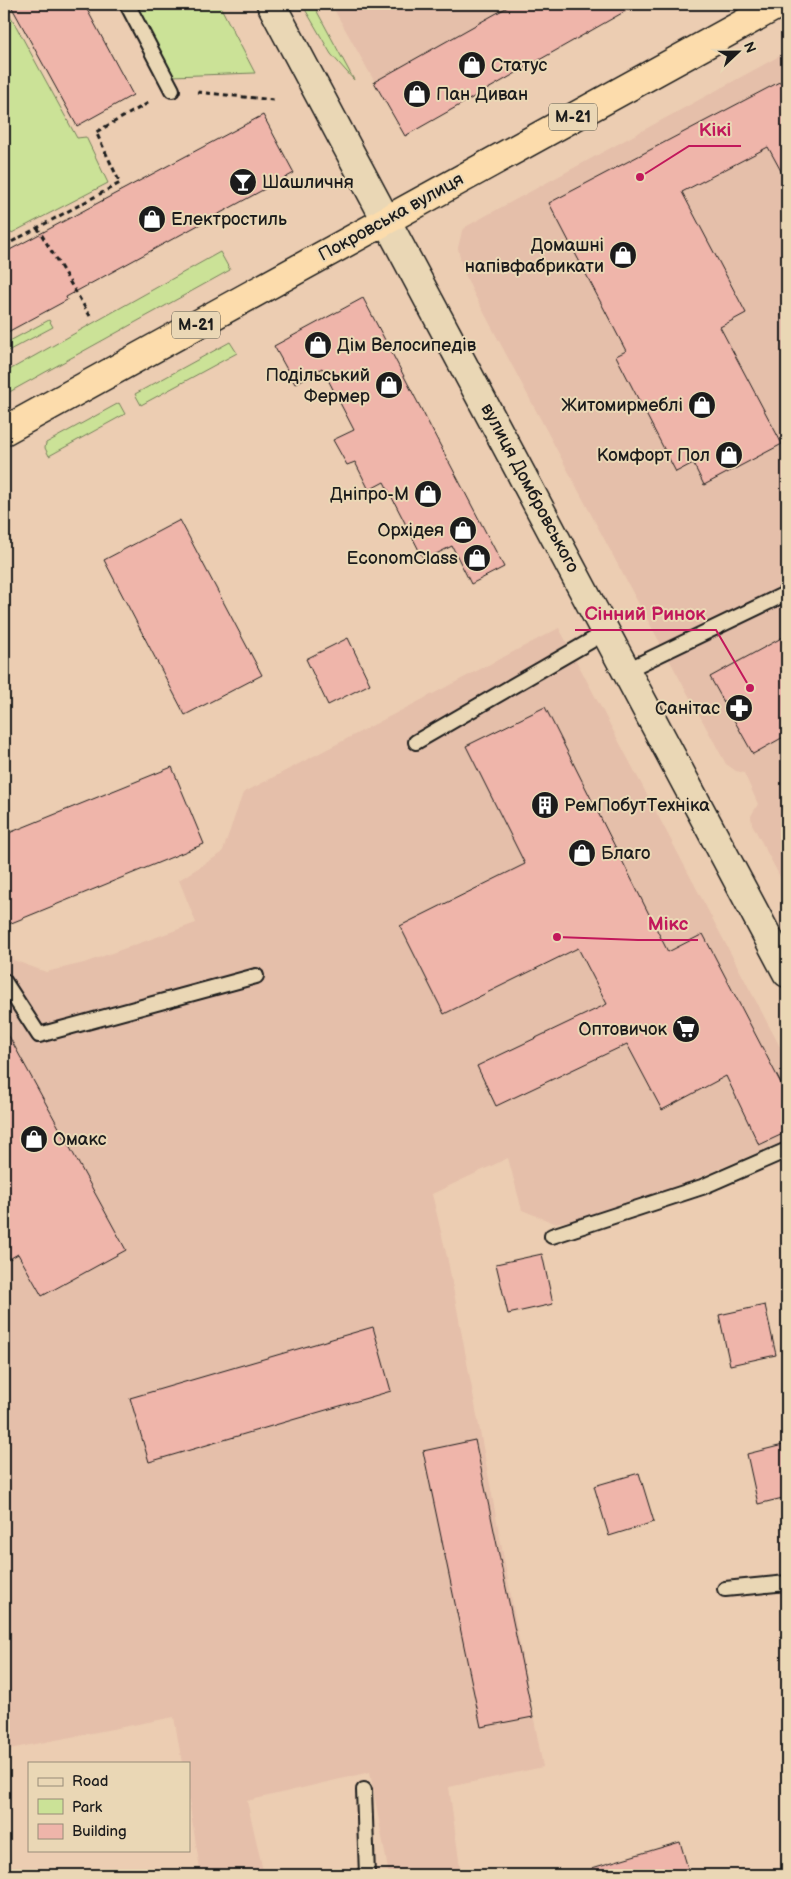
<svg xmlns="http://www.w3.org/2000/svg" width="791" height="1879" viewBox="0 0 791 1879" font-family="'Balsamiq Sans',sans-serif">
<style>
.built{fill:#e5bfaa}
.green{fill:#cbe297;stroke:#747f5a}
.building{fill:#efb5aa;stroke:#1c1c1c}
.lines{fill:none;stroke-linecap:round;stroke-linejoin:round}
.service-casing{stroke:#1c1c1c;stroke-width:18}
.tertiary-casing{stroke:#1c1c1c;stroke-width:31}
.trunk-casing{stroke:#1c1c1c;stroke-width:31}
.path{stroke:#1c1c1c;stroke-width:3;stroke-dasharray:5 4;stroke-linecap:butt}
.service{stroke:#ead7b5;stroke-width:14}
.tertiary{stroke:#ead7b5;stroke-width:28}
.trunk{stroke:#fcdcac;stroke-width:28}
.labels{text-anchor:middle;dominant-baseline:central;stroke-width:4;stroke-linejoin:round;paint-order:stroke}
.shield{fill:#ead7b5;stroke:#5a544a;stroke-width:1}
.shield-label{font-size:16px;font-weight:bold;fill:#1c1c1c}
.poi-label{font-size:18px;fill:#1c1c1c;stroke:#ead7b5;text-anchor:end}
.street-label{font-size:18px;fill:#1c1c1c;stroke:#ead7b5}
.leader{fill:none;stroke:#c2185b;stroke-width:2}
.callout-dot{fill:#c2185b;stroke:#ead7b5;stroke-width:2}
.callout-label{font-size:19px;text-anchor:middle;font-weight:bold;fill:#c2185b;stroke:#ead7b5;stroke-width:4;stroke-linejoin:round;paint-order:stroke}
</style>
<rect width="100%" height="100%" fill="#eccdb2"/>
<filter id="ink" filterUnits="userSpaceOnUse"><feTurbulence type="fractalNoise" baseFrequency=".02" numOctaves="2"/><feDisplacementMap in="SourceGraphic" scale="10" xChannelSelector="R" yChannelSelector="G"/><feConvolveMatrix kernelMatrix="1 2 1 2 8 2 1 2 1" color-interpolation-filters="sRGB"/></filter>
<g filter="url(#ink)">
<!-- built -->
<g class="built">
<path d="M331,4H638L405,136Z"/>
<path d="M787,52V890L752,824L751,816L758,804L744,773L736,771L726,764L627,582L472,290L462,267L458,248L462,231L467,226Z"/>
<path d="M559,628L787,1060V1140L662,1193L591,1218L554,1223L522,1210L508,1158L432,1194L448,1261L543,1767L449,1787L461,1875H389L370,1772L247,1801L264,1875H201L189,1801V1763H182L174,1717L4,1750V936L13,960L46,972L84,963L196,923L179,880L222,853L243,793Z"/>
</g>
<!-- green -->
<g class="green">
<path d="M4,4L77,138L86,137L108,183L4,237Z"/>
<path d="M134,4H219L255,73L172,76Z"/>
<path d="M302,4H313L354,80L331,54Z"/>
<path d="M220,252L230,270L4,395V373Z"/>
<path d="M49,320L53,327L4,353V344Z"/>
<path d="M230,342L237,353L141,405L135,394Z"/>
<path d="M119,403L125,414L49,456L45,448L46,443Z"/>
</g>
<!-- building -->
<g class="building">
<path d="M10,4H84L133,95L77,126Z"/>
<path d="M513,4H638L405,136L374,82Z"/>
<path d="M787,78V182L768,147L682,192L746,313L720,327L782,444L704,485L693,463L676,472L616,356L626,351L549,203Z"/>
<path d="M263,115L294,173L66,297L67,300L4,334V253Z"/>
<path d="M363,298L504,567L471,584L452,546L424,560L384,482L369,490L355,462L347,465L333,440L354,430L322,368L295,384L274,346Z"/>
<path d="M180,520L262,675L185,715L104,560Z"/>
<path d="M787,635V735L753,754L710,677Z"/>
<path d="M348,638L370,684L328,705L306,659Z"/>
<path d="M545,707L668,952L703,934L787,1095V1132L759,1145L726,1076L662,1110L627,1044L496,1106L477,1066L607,1004L578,948L444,1014L400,926L525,864L466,746Z"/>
<path d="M172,767L204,844L4,926V835Z"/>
<path d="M4,1027L126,1250L42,1296L18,1254L4,1262Z"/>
<path d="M542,1254L553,1304L508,1314L496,1264Z"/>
<path d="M765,1305L776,1355L730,1365L719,1315Z"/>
<path d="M373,1327L391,1391L149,1462L130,1398Z"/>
<path d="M475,1440L533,1717L481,1727L423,1451Z"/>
<path d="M787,1444V1497L758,1504L747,1454Z"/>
<path d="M639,1473L654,1522L609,1536L594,1486Z"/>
<path d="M680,1842L690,1875H593L592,1868Z"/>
</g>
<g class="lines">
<!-- service casing -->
<g class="service-casing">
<g id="service">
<path d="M127,4L172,90"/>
<path d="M627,670L787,593"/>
<path d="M416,742L606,632"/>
<path d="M4,981L39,1035L256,976"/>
<path d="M552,1236L702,1187L787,1150"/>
<path d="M725,1589L787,1583"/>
<path d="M364,1790L367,1875"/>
</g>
</g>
<!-- tertiary casing -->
<g class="tertiary-casing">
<path id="tertiary" d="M271,4L787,973"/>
</g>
<!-- trunk casing -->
<g class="trunk-casing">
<path id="trunk" d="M4,431L779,4"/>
</g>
<!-- path -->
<g class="path">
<path d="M197,92L274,100"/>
<path d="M37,227L90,316"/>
<path d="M4,246L120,183L96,132L150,102"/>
</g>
<!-- service -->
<use href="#service" class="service"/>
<!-- tertiary -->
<use href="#tertiary" class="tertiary"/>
<!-- trunk -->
<use href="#trunk" class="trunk"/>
</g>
</g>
<!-- icons -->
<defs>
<g id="shop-disc" transform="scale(1.4375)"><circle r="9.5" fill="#1c1c1c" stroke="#ead7b5"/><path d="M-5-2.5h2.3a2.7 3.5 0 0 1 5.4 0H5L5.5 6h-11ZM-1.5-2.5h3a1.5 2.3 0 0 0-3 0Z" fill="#fff"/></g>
<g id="bar-disc" transform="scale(1.4375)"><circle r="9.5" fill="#1c1c1c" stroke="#ead7b5"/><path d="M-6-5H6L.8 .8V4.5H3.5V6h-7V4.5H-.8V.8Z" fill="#fff"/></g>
<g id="pharmacy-disc" transform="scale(1.4375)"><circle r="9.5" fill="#1c1c1c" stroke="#ead7b5"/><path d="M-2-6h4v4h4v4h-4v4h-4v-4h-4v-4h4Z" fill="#fff"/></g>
<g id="building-disc" transform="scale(1.4375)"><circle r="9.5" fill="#1c1c1c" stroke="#ead7b5"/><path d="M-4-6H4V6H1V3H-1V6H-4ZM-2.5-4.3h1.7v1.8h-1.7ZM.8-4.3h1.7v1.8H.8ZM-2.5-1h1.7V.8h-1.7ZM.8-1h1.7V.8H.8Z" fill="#fff"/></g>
<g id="supermarket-disc" transform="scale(1.4375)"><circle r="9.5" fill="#1c1c1c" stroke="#ead7b5"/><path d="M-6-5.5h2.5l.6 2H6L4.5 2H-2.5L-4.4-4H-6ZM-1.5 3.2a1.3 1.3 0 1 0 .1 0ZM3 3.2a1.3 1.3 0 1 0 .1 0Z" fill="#fff"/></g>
</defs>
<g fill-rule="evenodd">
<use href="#shop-disc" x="472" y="65"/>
<use href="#shop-disc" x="417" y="94"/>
<use href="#bar-disc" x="243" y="182"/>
<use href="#shop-disc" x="152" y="219"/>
<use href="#shop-disc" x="623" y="255"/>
<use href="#shop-disc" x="318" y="345"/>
<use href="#shop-disc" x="389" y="385"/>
<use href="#shop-disc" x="702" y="405"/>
<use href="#shop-disc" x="729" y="455"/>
<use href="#shop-disc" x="428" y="494"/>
<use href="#shop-disc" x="463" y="530"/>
<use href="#shop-disc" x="477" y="558"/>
<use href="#pharmacy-disc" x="739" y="708"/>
<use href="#building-disc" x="545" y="805"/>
<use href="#shop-disc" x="582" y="853"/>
<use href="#supermarket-disc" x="686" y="1029"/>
<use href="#shop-disc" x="34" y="1139"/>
</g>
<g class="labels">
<!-- shield labels -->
<g class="shield">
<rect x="549" y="103.5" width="48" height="27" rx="4"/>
<rect x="172" y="311.5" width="48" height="27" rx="4"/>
</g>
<g class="shield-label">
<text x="573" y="117">М-21</text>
<text x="196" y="325">М-21</text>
</g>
<!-- poi labels -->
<g class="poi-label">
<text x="491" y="65" text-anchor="start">Статус</text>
<text x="436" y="94" text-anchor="start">Пан Диван</text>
<text x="262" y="182" text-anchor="start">Шашличня</text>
<text x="171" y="219" text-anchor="start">Електростиль</text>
<text x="604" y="245">Домашні<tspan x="604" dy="21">напівфабрикати</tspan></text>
<text x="337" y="345" text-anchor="start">Дім Велосипедів</text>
<text x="370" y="375">Подільський<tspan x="370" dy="21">Фермер</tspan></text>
<text x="683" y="405">Житомирмеблі</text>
<text x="710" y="455">Комфорт Пол</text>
<text x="409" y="494">Дніпро-М</text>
<text x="444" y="530">Орхідея</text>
<text x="458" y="558">EconomClass</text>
<text x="720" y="708">Санітас</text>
<text x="564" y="805" text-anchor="start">РемПобутТехніка</text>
<text x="601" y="853" text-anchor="start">Благо</text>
<text x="667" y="1029">Оптовичок</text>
<text x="53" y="1139" text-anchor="start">Омакс</text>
</g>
<!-- street labels -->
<g class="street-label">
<text transform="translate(391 217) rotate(-29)">Покровська вулиця</text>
<text transform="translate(530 488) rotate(62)">вулиця Домбровського</text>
</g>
</g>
<!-- callouts -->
<path class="leader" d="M640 177L689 146H741M750 688L716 630H575M557 937L638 940H698"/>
<g class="callout-dot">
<circle cx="640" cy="177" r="5"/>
<circle cx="750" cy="688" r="5"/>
<circle cx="557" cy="937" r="5"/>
</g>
<g class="callout-label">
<text x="715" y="136">Кікі</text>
<text x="645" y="620">Сінний Ринок</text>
<text x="668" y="930">Мікс</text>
</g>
<!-- margin -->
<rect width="791" height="1879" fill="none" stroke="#ead7b5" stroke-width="20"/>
<rect x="10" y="10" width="771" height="1859" fill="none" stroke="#1c1c1c" stroke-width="2" filter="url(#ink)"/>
<!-- legend -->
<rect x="28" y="1762" width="162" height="90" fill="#ead7b5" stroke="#988c78"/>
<rect x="38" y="1778" width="25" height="8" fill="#ead7b5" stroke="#988c78"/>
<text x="72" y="1786" font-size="15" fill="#1c1c1c">Road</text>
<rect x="38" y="1799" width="25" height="15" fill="#cbe297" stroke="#988c78"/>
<text x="72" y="1812" font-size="15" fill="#1c1c1c">Park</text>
<rect x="38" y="1824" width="25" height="15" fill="#efb5aa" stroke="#988c78"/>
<text x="72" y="1836" font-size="15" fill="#1c1c1c">Building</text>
<!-- north arrow -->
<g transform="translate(738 52) rotate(68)" stroke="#ead7b5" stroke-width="4" paint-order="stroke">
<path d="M0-4L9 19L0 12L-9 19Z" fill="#1c1c1c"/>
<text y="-8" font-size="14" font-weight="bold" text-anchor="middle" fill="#1c1c1c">N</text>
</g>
</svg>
